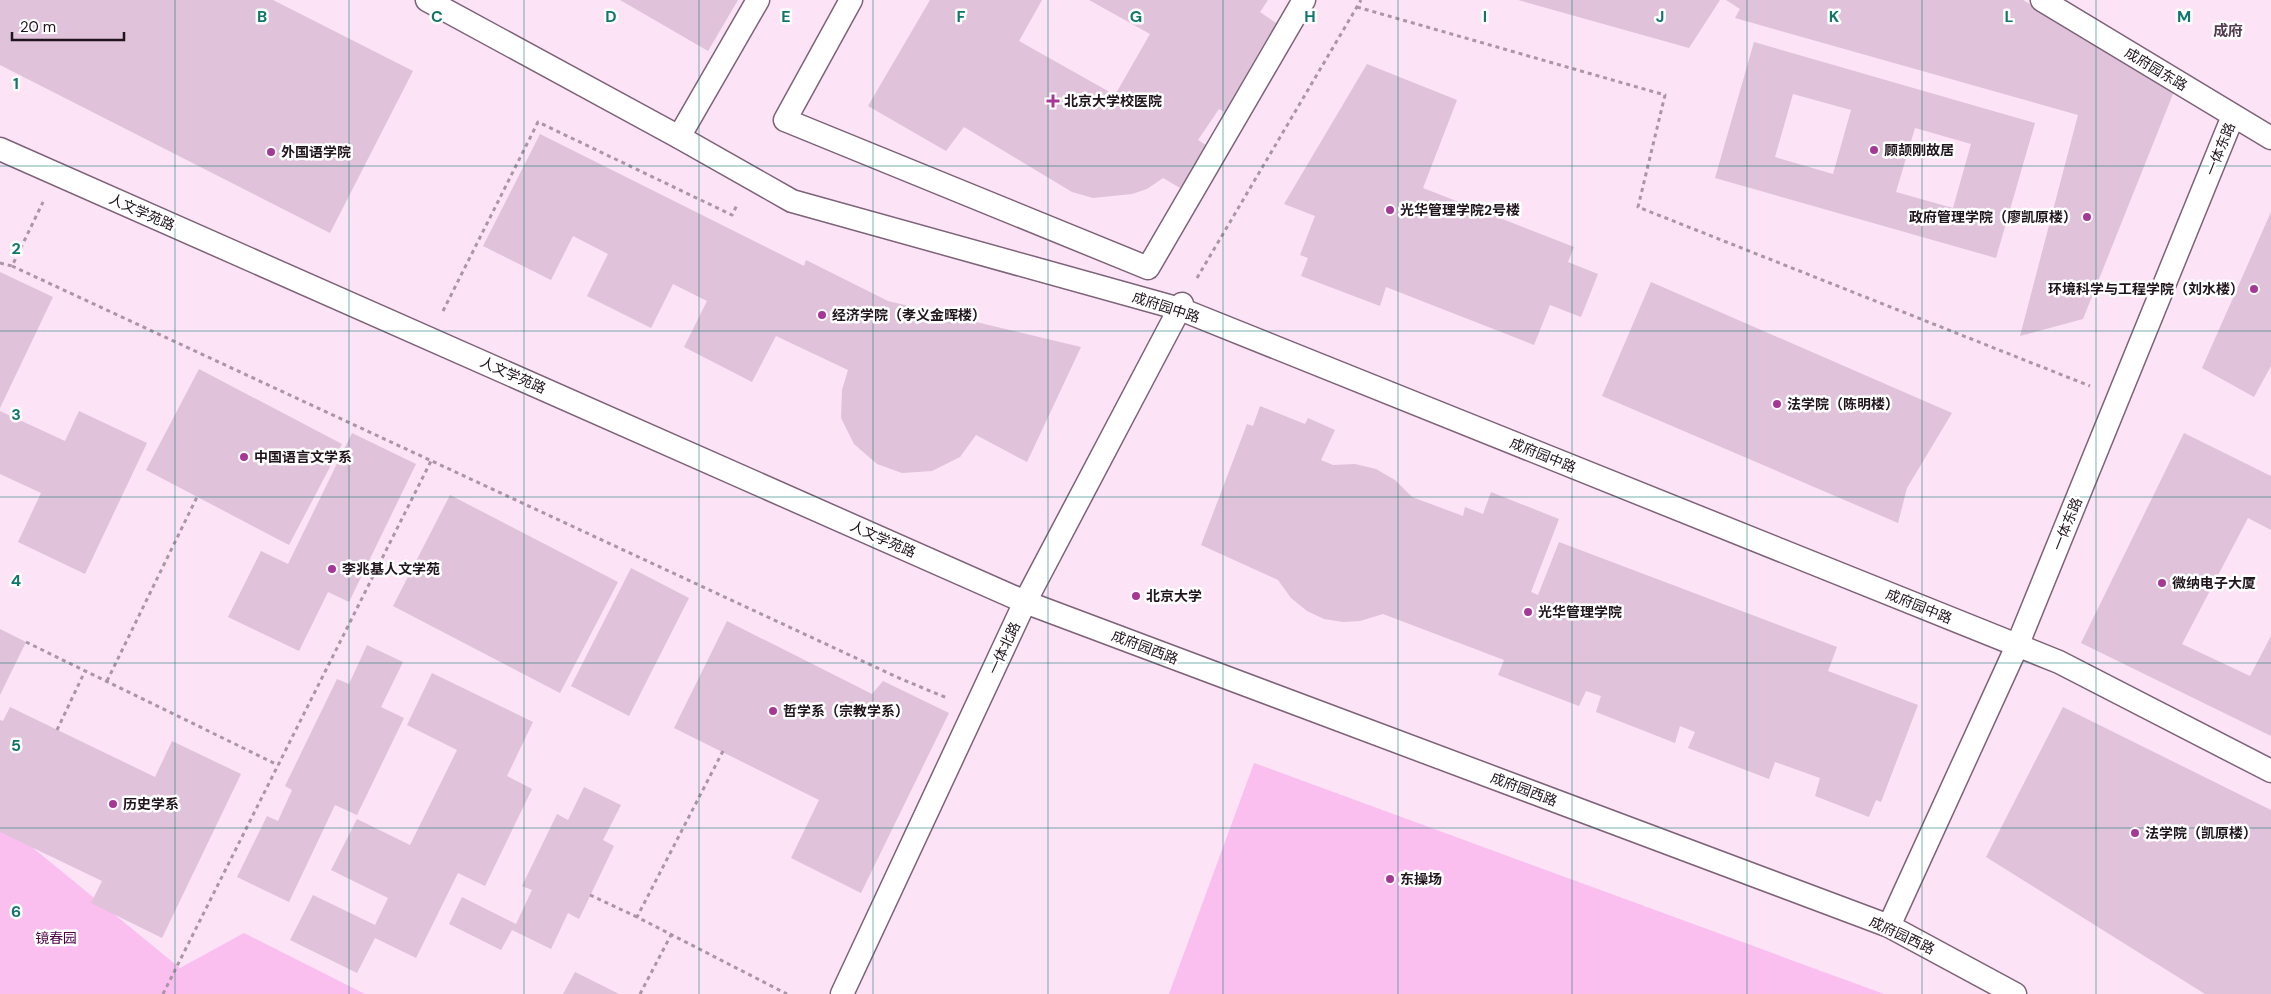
<svg xmlns="http://www.w3.org/2000/svg" width="2271" height="994" viewBox="0 0 2271 994" font-family="'DM Sans','Noto Sans SC',sans-serif">
<style>
.green{fill:#fbbfef}
.building{fill:#e0c2da;fill-rule:evenodd}
.lines{fill:none;stroke-linecap:round;stroke-linejoin:round}
.lane-casing{stroke:#7d6278;stroke-width:25}
.path{stroke:#aa96a5;stroke-width:3;stroke-dasharray:4 4;stroke-linecap:butt}
.lane{stroke:#fff;stroke-width:22}
.grid{fill:none;stroke:#0f766e;stroke-width:1;stroke-opacity:0.55}
.poi-dot{fill:#a53897;stroke:#fff;stroke-width:2}
.labels{text-anchor:middle;dominant-baseline:central;stroke-width:5;stroke-linejoin:round;paint-order:stroke}
.street-label{font-size:14px;fill:#20151d;stroke:#fff}
.poi-label{font-size:14px;font-weight:bold;fill:#20151d;stroke:#fff;text-anchor:start}
.park-label{font-size:14px;fill:#4b0344;stroke:#fff}
.neighbourhood-label{font-size:15px;font-weight:bold;fill:#543c50;stroke:#fff}
.grid-label{font-size:16px;text-anchor:middle;font-weight:bold;fill:#0f766e;stroke:#fff;stroke-width:5;stroke-linejoin:round;paint-order:stroke}
</style>
<rect width="100%" height="100%" fill="#fce3f6"/>
<!-- green -->
<g class="green">
<path d="M1254,763L1884,994H1169Z"/>
<path d="M0,821L180,968L244,933L365,994H0Z"/>
</g>
<!-- building -->
<g class="building">
<path d="M0,0H273L413,71L330,233L0,65Z"/>
<path d="M620,0H738L708,51Z"/>
<path d="M930,0H1042L1019,41L1115,95L1150,34L1089,0H1268L1260,12L1279,25L1227,113L1219,109L1198,140L1209,147L1180,188L1163,178L1147,189L1132,194L1093,198L1072,192L964,127L946,151L868,106Z"/>
<path d="M1518,0H1720L1689,48Z"/>
<path d="M1726,0H2023L2175,89L2083,319L2020,336L2078,115L1735,18L1740,9Z"/>
<path d="M1754,42L2035,123L1996,258L1715,178ZM1793,94L1851,110L1833,174L1775,157ZM1915,128L1971,144L1953,208L1896,192Z"/>
<path d="M1367,64L1457,100L1423,188L1574,247L1568,262L1598,274L1581,317L1550,305L1534,345L1386,287L1380,306L1301,276L1308,258L1300,255L1315,216L1284,204Z"/>
<path d="M540,134L804,266L806,260L888,301L1081,347L1027,462L976,435L960,457L932,471L902,473L877,464L854,444L841,418L842,390L848,370L776,336L752,382L684,347L707,301L673,284L651,328L587,296L608,254L573,236L551,280L483,246Z"/>
<path d="M2271,212V366L2254,397L2202,368Z"/>
<path d="M0,272L53,297L0,408Z"/>
<path d="M1651,282L1952,413L1907,488L1898,523L1602,396Z"/>
<path d="M199,369L342,444L289,545L146,470Z"/>
<path d="M1260,406L1305,424L1308,418L1335,430L1321,460L1333,465L1355,464L1376,469L1395,480L1412,497L1463,516L1465,507L1483,514L1491,492L1559,519L1531,592L1538,595L1559,542L1837,647L1828,671L1918,705L1881,802L1876,800L1869,817L1815,796L1820,778L1775,762L1769,779L1688,748L1695,732L1680,726L1675,743L1596,712L1601,696L1586,691L1579,706L1498,675L1504,660L1383,614L1360,621L1343,622L1324,619L1307,611L1291,598L1278,580L1201,545L1247,424L1253,426Z"/>
<path d="M0,411L65,441L79,411L147,443L85,574L18,542L41,493L0,474Z"/>
<path d="M352,433L416,464L349,602L328,592L299,651L228,617L261,551L288,564Z"/>
<path d="M2184,433L2271,476V530L2248,518L2182,644L2250,676L2271,636V736L2081,643Z"/>
<path d="M450,495L618,582L560,693L393,606Z"/>
<path d="M631,568L689,598L629,716L571,686Z"/>
<path d="M727,621L872,694L883,681L949,713L861,893L791,858L819,800L674,728Z"/>
<path d="M0,629L26,642L0,695Z"/>
<path d="M367,645L403,662L381,707L404,718L357,815L335,805L289,902L237,877L267,816L278,821L292,790L285,786L337,679L349,684Z"/>
<path d="M432,673L533,722L507,776L532,789L485,886L458,873L416,958L375,938L357,973L290,940L313,895L375,925L388,898L331,870L357,819L410,845L457,750L407,725Z"/>
<path d="M10,707L155,777L172,741L241,774L162,938L91,903L102,881L0,832V720L3,721Z"/>
<path d="M2063,707L2271,810V994H2205L1986,857Z"/>
<path d="M584,787L621,805L603,840L614,846L579,919L568,913L551,949L512,930L501,950L449,924L462,897L516,924L532,890L522,886L557,814L568,820Z"/>
<path d="M575,972L619,994H563Z"/>
</g>
<g class="lines">
<!-- lane casing -->
<g class="lane-casing">
<g id="lane">
<path d="M427,0L679,137L792,201L1180,309L2059,662L2271,771"/>
<path d="M851,0L785,120L1148,268L1304,0"/>
<path d="M2042,0L2271,138"/>
<path d="M679,137L758,0"/>
<path d="M0,149L1025,602L1889,926L2015,994"/>
<path d="M1889,926L2017,646L2233,116"/>
<path d="M842,994L1025,602L1182,304"/>
</g>
</g>
<!-- path -->
<g class="path">
<path d="M1357,7L1665,95L1638,207L2090,386"/>
<path d="M0,263L12,266L43,202"/>
<path d="M12,266L899,678L947,698"/>
<path d="M1197,278L1361,0"/>
<path d="M443,311L538,122L732,215L737,205"/>
<path d="M26,642L278,765"/>
<path d="M107,681L197,497"/>
<path d="M57,730L85,671"/>
<path d="M723,751L637,917L787,994"/>
<path d="M590,895L637,917"/>
<path d="M163,994L431,461"/>
<path d="M640,994L671,935"/>
</g>
<!-- lane -->
<use href="#lane" class="lane"/>
</g>
<!-- grid -->
<path class="grid" d="M175,0V994M349,0V994M524,0V994M699,0V994M873,0V994M1048,0V994M1223,0V994M1398,0V994M1572,0V994M1747,0V994M1922,0V994M2096,0V994M0,166H2271M0,331H2271M0,497H2271M0,663H2271M0,828H2271"/>
<!-- markers -->
<g class="poi-dot">
<path d="M1050.5 93.5h5v5h5v5h-5v5h-5v-5h-5v-5h5z"/>
<circle cx="1874" cy="150" r="5"/>
<circle cx="271" cy="152" r="5"/>
<circle cx="1390" cy="210" r="5"/>
<circle cx="2087" cy="217" r="5"/>
<circle cx="2254" cy="289" r="5"/>
<circle cx="822" cy="315" r="5"/>
<circle cx="1777" cy="404" r="5"/>
<circle cx="244" cy="457" r="5"/>
<circle cx="332" cy="569" r="5"/>
<circle cx="2162" cy="583" r="5"/>
<circle cx="1136" cy="596" r="5"/>
<circle cx="1528" cy="612" r="5"/>
<circle cx="773" cy="711" r="5"/>
<circle cx="113" cy="804" r="5"/>
<circle cx="2135" cy="833" r="5"/>
<circle cx="1390" cy="879" r="5"/>
</g>
<g class="labels">
<!-- street labels -->
<g class="street-label">
<text transform="translate(2156 69) rotate(31)">成府园东路</text>
<text transform="translate(2220 149) rotate(-68)">一体东路</text>
<text transform="translate(142 212) rotate(24)">人文学苑路</text>
<text transform="translate(1166 307) rotate(18)">成府园中路</text>
<text transform="translate(513 375) rotate(24)">人文学苑路</text>
<text transform="translate(1543 455) rotate(22)">成府园中路</text>
<text transform="translate(2067 524) rotate(-68)">一体东路</text>
<text transform="translate(883 539) rotate(24)">人文学苑路</text>
<text transform="translate(1919 606) rotate(22)">成府园中路</text>
<text transform="translate(1145 647) rotate(21)">成府园西路</text>
<text transform="translate(1004 648) rotate(-65)">一体北路</text>
<text transform="translate(1524 789) rotate(21)">成府园西路</text>
<text transform="translate(1902 935) rotate(25)">成府园西路</text>
</g>
<!-- poi labels -->
<g class="poi-label">
<text x="1064" y="101">北京大学校医院</text>
<text x="1884" y="150">顾颉刚故居</text>
<text x="281" y="152">外国语学院</text>
<text x="1400" y="210">光华管理学院2号楼</text>
<text x="2077" y="217" text-anchor="end">政府管理学院（廖凯原楼）</text>
<text x="2244" y="289" text-anchor="end">环境科学与工程学院（刘水楼）</text>
<text x="832" y="315">经济学院（孝义金晖楼）</text>
<text x="1787" y="404">法学院（陈明楼）</text>
<text x="254" y="457">中国语言文学系</text>
<text x="342" y="569">李兆基人文学苑</text>
<text x="2172" y="583">微纳电子大厦</text>
<text x="1146" y="596">北京大学</text>
<text x="1538" y="612">光华管理学院</text>
<text x="783" y="711">哲学系（宗教学系）</text>
<text x="123" y="804">历史学系</text>
<text x="2145" y="833">法学院（凯原楼）</text>
<text x="1400" y="879">东操场</text>
</g>
<!-- park labels -->
<g class="park-label">
<text x="56" y="938">镜春园</text>
</g>
<!-- neighbourhood labels -->
<g class="neighbourhood-label">
<text x="2228" y="31">成府</text>
</g>
</g>
<g class="grid-label">
<text x="262" y="22">B</text>
<text x="437" y="22">C</text>
<text x="611" y="22">D</text>
<text x="786" y="22">E</text>
<text x="961" y="22">F</text>
<text x="1136" y="22">G</text>
<text x="1310" y="22">H</text>
<text x="1485" y="22">I</text>
<text x="1660" y="22">J</text>
<text x="1834" y="22">K</text>
<text x="2009" y="22">L</text>
<text x="2184" y="22">M</text>
<text x="16" y="89">1</text>
<text x="16" y="254">2</text>
<text x="16" y="420">3</text>
<text x="16" y="586">4</text>
<text x="16" y="751">5</text>
<text x="16" y="917">6</text>
</g>
<!-- scale -->
<path d="M12 32v8h112v-8" fill="none" stroke="#20151d" stroke-width="2.5"/>
<text x="20" y="32" font-size="15" fill="#20151d" stroke="#ffffff" stroke-width="4" paint-order="stroke">20 m</text>
</svg>
